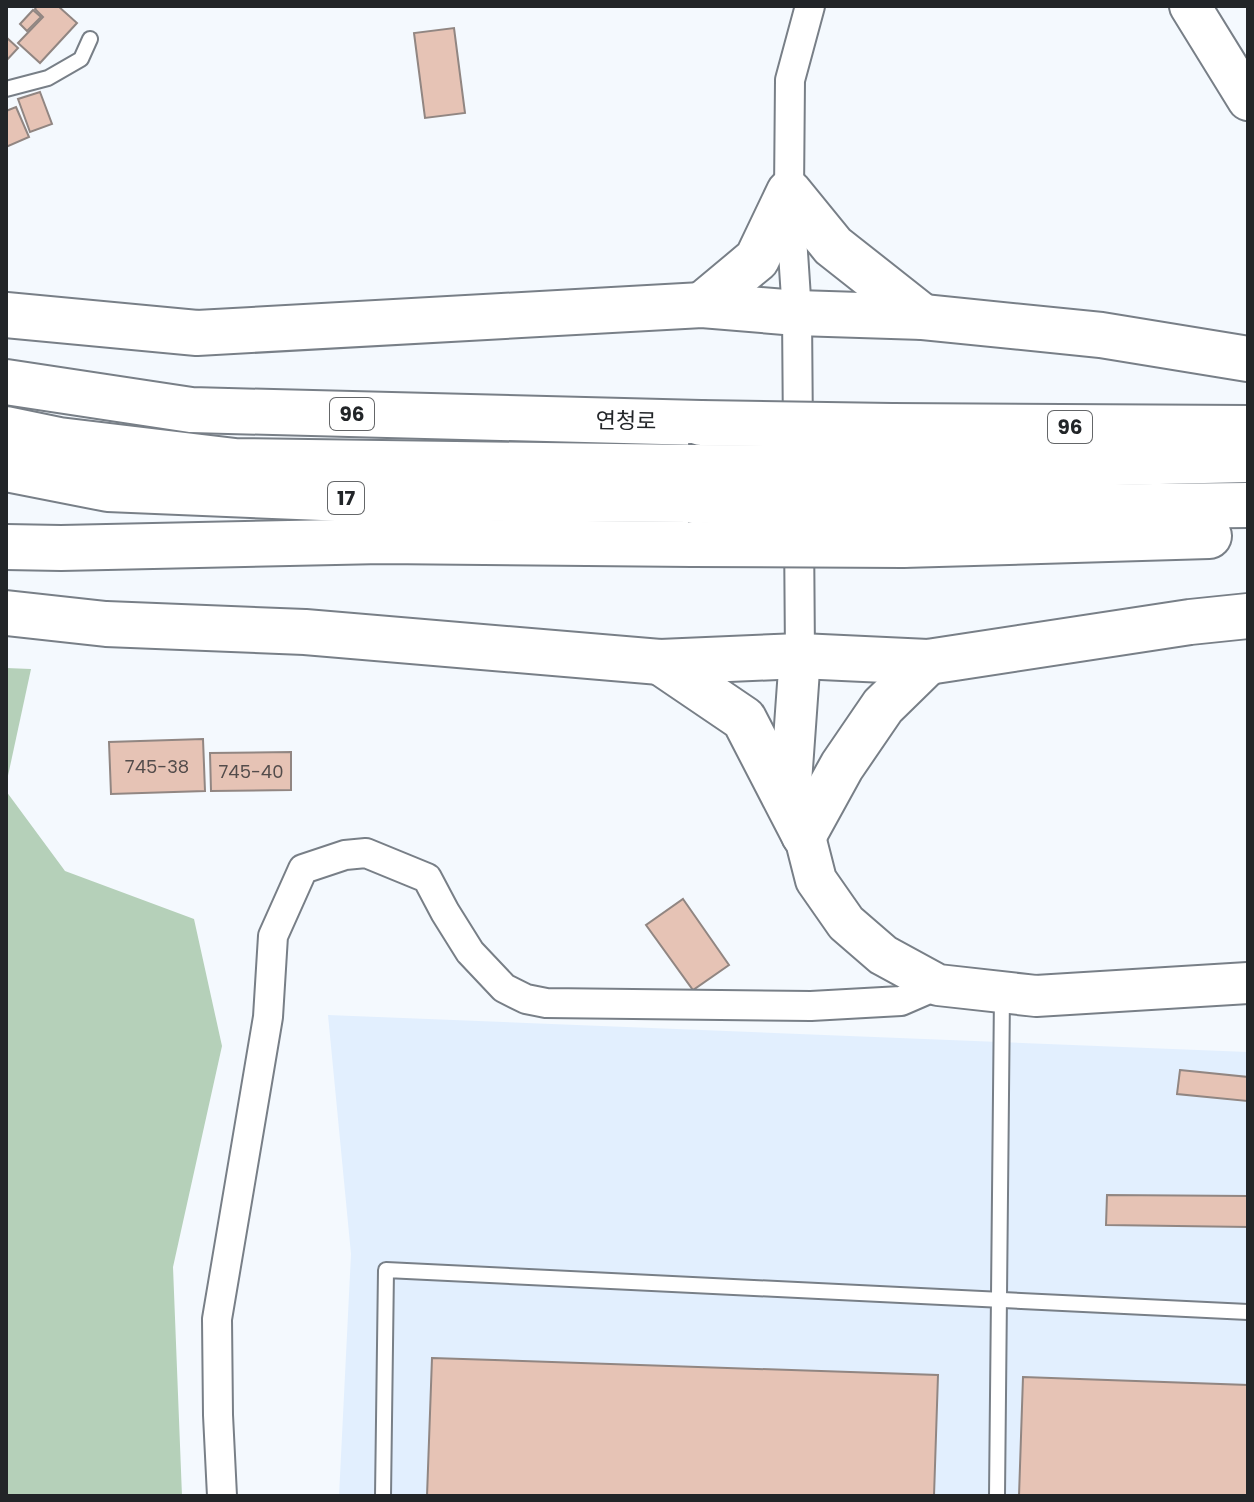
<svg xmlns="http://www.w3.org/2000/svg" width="1254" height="1502" viewBox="0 0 1254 1502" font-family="Poppins,'Noto Sans KR',sans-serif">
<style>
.built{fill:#e2effe}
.forest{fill:#b5d0b9}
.building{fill:#e6c3b5;stroke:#918682;stroke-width:2}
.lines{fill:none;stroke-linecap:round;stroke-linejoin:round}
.lane-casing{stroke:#787f87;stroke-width:18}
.street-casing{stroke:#787f87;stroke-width:32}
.secondary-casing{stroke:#787f87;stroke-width:44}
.highway-casing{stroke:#787f87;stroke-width:48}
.lane{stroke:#fff;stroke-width:14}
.street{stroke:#fff;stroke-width:28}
.secondary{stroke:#fff;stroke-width:40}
.highway{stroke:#fff;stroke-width:44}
.highway-bridge-casing{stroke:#787f87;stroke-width:48;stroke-linecap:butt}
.highway-bridge{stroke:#fff;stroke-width:44}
.labels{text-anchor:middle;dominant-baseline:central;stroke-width:8;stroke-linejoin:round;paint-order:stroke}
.number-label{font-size:18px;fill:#534c4b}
.shield{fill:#fff;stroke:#646668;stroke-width:2}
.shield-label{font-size:20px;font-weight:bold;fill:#222528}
.street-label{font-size:22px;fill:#222528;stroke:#fff}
</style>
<rect width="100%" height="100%" fill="#f4f9fe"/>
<!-- built -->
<path class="built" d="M328,1015L1248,1052V1496H339L351,1254Z"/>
<!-- forest -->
<g class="forest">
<path d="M6,668L31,669L6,785Z"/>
<path d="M6,791L65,871L194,919L222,1046L173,1267L182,1496H6Z"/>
</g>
<!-- building -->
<g class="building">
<path d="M37,6H58L77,23L40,63L18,43L43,17L35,9Z"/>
<path d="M33,10L41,17L27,31L20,24Z"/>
<path d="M454,28L465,113L425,118L414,33Z"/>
<path d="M6,37L18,48L6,61Z"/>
<path d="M40,92L52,124L30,132L18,99Z"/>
<path d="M16,107L29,137L6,147V111Z"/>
<path d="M203,739L205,791L111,794L109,742Z"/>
<path d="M291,752V790L211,791L210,753Z"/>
<path d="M683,899L729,965L693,990L646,925Z"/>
<path d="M1180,1070L1248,1077L1247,1101L1177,1094Z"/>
<path d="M1107,1195L1248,1196V1227L1106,1225Z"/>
<path d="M432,1358L938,1375L934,1496H427Z"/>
<path d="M1023,1377L1248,1385V1496H1019Z"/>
</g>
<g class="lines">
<!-- lane casing -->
<g class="lane-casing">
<g id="lane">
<path d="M6,89L48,78L81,59L90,39"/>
<path d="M383,1496L386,1270L1248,1312"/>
<path d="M997,1496L1002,994"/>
</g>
</g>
<!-- street casing -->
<g class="street-casing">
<g id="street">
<path d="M798,438L797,313L789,192L790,80L810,6"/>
<path d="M799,528L800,656"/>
<path d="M222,1496L218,1415L217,1319L268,1017L273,936L303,869L345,855L366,853L427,878L445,912L470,952L504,988L526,999L546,1003L811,1006L901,1001L938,985"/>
</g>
</g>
<!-- secondary casing -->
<g class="secondary-casing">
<g id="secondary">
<path d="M1190,6L1248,100"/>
<path d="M800,656L791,782L816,880L846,923L883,955L938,985L1036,996L1248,983"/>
</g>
</g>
<!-- highway casing -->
<g class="highway-casing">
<g id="highway">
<path d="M702,305L757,259L789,192L833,246L923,317"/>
<path d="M6,315L197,333L702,305L797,313L923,317L1101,335L1248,359"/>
<path d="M6,382L191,410L701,423"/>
<path d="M892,426L1248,428"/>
<path d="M6,429L59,440L235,461L688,467"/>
<path d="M894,468L1248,460"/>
<path d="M6,469L108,489L322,498L689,500"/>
<path d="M891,509L1248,505"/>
<path d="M903,545L1209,536"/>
<path d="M6,547L61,548L382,541L692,544"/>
<path d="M6,613L106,624L305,632L660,662L800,656L928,662L1190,622L1248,616"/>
<path d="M660,662L744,719L804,835"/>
<path d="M804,835L842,766L883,706L928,662"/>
</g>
</g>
<!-- lane -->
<use href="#lane" class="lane"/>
<!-- street -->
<use href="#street" class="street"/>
<!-- secondary -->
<use href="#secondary" class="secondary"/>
<!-- highway -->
<use href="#highway" class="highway"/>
<!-- highway-bridge casing -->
<g class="highway-bridge-casing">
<g id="highway-bridge">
<path d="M701,423L892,426"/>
<path d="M688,467L894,468"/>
<path d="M689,500L891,509"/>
<path d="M692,544L903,545"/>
</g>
</g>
<!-- highway-bridge -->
<use href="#highway-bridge" class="highway-bridge"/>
</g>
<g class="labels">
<!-- number labels -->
<g class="number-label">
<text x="157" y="766">745-38</text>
<text x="251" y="771">745-40</text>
</g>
<!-- shield labels -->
<g class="shield">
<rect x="330" y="398" width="44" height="32" rx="6"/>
<rect x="1048" y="411" width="44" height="32" rx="6"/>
<rect x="328" y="482" width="36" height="32" rx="6"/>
</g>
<g class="shield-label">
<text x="352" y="414">96</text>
<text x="1070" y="427">96</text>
<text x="346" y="498">17</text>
</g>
<!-- street labels -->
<g class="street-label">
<text transform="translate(626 421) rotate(1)">연청로</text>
</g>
</g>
<!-- border -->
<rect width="1254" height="1502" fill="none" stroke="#222528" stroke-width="16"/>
</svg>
